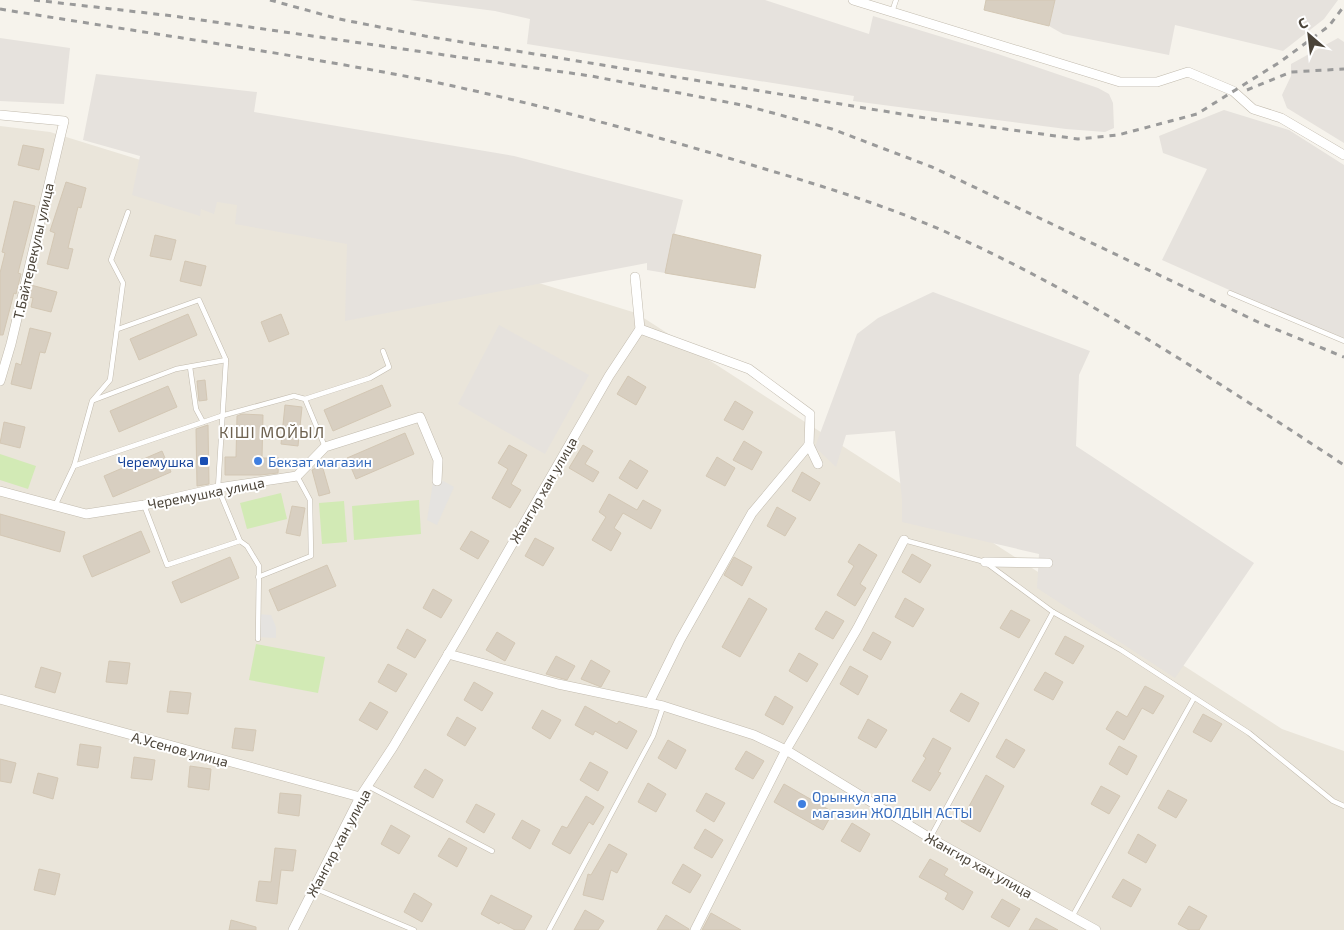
<svg xmlns="http://www.w3.org/2000/svg" width="1344" height="930" viewBox="0 0 1344 930" font-family="'Exo 2',sans-serif">
<style>
.residential{fill:#eae5da}
.industrial{fill:#e6e2dd}
.green{fill:#d2eab5}
.parking{fill:#e5e3e0}
.building{fill:#d8cfc1;stroke:#d3c7b4}
.lines{fill:none;stroke-linecap:round;stroke-linejoin:round}
.lane-casing{stroke:#c2bbae;stroke-width:5.5}
.street-casing{stroke:#c2bbae;stroke-width:10}
.lane{stroke:#fff;stroke-width:4.5}
.street{stroke:#fff;stroke-width:9}
.rail{stroke:#9a9a9a;stroke-width:3;stroke-dasharray:6 6;stroke-linecap:butt}
.transit-dot{fill:#1a4fb4;stroke:#fff;stroke-width:2}
.shop-dot{fill:#3f7fe0;stroke:#fff;stroke-width:2}
.labels{text-anchor:middle;dominant-baseline:central;stroke-width:4;stroke-linejoin:round;paint-order:stroke}
.street-label{font-size:14px;fill:#4b4439;stroke:#fff}
.transit-label{font-size:14px;fill:#164399;stroke:#fff;text-anchor:end}
.shop-label{font-size:14px;fill:#366cbe;stroke:#fff;text-anchor:start}
.quarter-label{font-size:16px;letter-spacing:1px;fill:#6e6250;stroke:#fff}
</style>
<rect width="100%" height="100%" fill="#f6f3ec"/>
<!-- residential -->
<path class="residential" d="M0,126L50,132L636,313L1282,729L1344,751V930H0Z"/>
<!-- industrial -->
<g class="industrial">
<path d="M410,0H765L869,34L873,16L998,54L1098,88L1109,94L1113,103L1114,128L1105,132L1066,129L853,101L854,96L527,44L530,19L495,11Z"/>
<path d="M1055,0H1338L1324,19L1283,51L1175,25L1169,55L1063,34L1049,26Z"/>
<path d="M0,38L70,48L64,104L0,101Z"/>
<path d="M1338,38L1344,42V143L1287,108L1282,95L1291,76V64Z"/>
<path d="M96,74L257,92L254,112L514,156L683,200L665,273L647,270V263L345,321L347,244L235,224L237,205L217,202L214,214L201,209L200,216L132,195L140,156L83,140Z"/>
<path d="M1224,110L1289,130L1344,165V341L1162,260L1207,169L1163,153L1159,136Z"/>
<path d="M933,292L1090,351L1079,375L1076,446L1254,563L1175,678L1037,588L1039,554L902,522V500L895,431L846,435L836,467L815,447L857,334L878,318Z"/>
<path d="M499,325L589,375L545,454L458,404Z"/>
</g>
<!-- green -->
<g class="green">
<path d="M0,454L36,466L28,489L0,480Z"/>
<path d="M281,493L287,519L247,529L240,503Z"/>
<path d="M419,500L421,534L354,540L352,506Z"/>
<path d="M344,501L347,542L322,544L319,503Z"/>
<path d="M256,644L325,657L318,693L249,680Z"/>
</g>
<!-- parking -->
<g class="parking">
<path d="M434,476L454,487L437,525L427,520Z"/>
<path d="M257,614L271,615L276,627V638L256,637Z"/>
</g>
<!-- building -->
<g class="building">
<path d="M986,0H1055L1049,26L984,10Z"/>
<path d="M23,145L44,149L39,170L18,165Z"/>
<path d="M66,182L86,188L81,208L78,207L68,248L73,249L68,269L47,264L55,233L50,231Z"/>
<path d="M14,201L35,206L18,273L21,274L16,294L14,293L3,335H0V273L5,253L2,252Z"/>
<path d="M673,234L761,255L755,288L665,273Z"/>
<path d="M155,235L176,240L171,260L150,256Z"/>
<path d="M185,261L206,266L201,286L180,281Z"/>
<path d="M31,285L57,292L51,312L31,307L33,298L29,297Z"/>
<path d="M188,314L197,335L139,360L130,339Z"/>
<path d="M281,314L289,334L269,342L261,322Z"/>
<path d="M30,328L51,333L45,353L40,352L31,389L11,384L16,363L21,365Z"/>
<path d="M628,376L646,387L636,405L617,394Z"/>
<path d="M205,380L207,400L199,401L197,381Z"/>
<path d="M382,385L391,406L333,431L324,410Z"/>
<path d="M168,386L177,407L119,432L110,411Z"/>
<path d="M735,401L753,412L743,430L724,420Z"/>
<path d="M285,405L302,407L298,446L281,444Z"/>
<path d="M242,414L263,415L262,458H279L278,473L260,475H225V457H236L237,416Z"/>
<path d="M4,422L25,427L20,448L0,443Z"/>
<path d="M208,425L209,484L197,486L196,429Z"/>
<path d="M405,433L414,454L356,479L347,458Z"/>
<path d="M744,441L762,452L752,470L733,460Z"/>
<path d="M509,445L527,455L511,484L521,490L510,508L492,498L508,469L498,463Z"/>
<path d="M583,445L593,451L585,464L599,472L593,482L569,468Z"/>
<path d="M162,451L171,472L113,497L104,476Z"/>
<path d="M717,457L735,468L725,486L706,476Z"/>
<path d="M630,460L648,471L637,489L619,478Z"/>
<path d="M322,465L330,493L319,496L312,470Z"/>
<path d="M802,472L820,483L810,501L792,491Z"/>
<path d="M609,494L637,510L643,500L661,510L651,529L623,513L614,528L621,533L611,551L592,540L606,517L599,512Z"/>
<path d="M292,506L305,508L300,536L286,533Z"/>
<path d="M777,507L796,518L785,536L767,526Z"/>
<path d="M0,514L65,532L60,552L0,535Z"/>
<path d="M141,531L150,552L92,577L83,556Z"/>
<path d="M471,531L489,541L478,559L460,549Z"/>
<path d="M535,538L554,548L543,566L525,556Z"/>
<path d="M859,544L877,555L860,584L866,588L855,606L837,595L854,566L848,562Z"/>
<path d="M912,554L931,565L920,583L902,572Z"/>
<path d="M230,557L239,578L181,603L172,582Z"/>
<path d="M734,557L752,567L742,586L724,575Z"/>
<path d="M327,565L336,586L278,611L269,590Z"/>
<path d="M433,589L452,600L441,618L423,608Z"/>
<path d="M749,598L767,609L740,657L722,647Z"/>
<path d="M905,598L924,609L913,627L895,617Z"/>
<path d="M1011,610L1030,620L1019,638L1000,628Z"/>
<path d="M826,611L844,621L833,639L815,629Z"/>
<path d="M407,629L426,640L415,658L397,648Z"/>
<path d="M497,632L515,643L505,661L486,650Z"/>
<path d="M873,632L891,642L881,660L863,650Z"/>
<path d="M1065,636L1084,646L1073,664L1055,654Z"/>
<path d="M799,653L818,664L807,682L789,671Z"/>
<path d="M556,656L575,666L567,680L546,674Z"/>
<path d="M591,660L610,671L601,687L581,679Z"/>
<path d="M109,661L130,663L127,684L106,682Z"/>
<path d="M388,664L407,674L396,692L378,682Z"/>
<path d="M850,666L868,676L858,695L840,684Z"/>
<path d="M41,667L61,673L55,693L35,687Z"/>
<path d="M1045,672L1063,682L1053,700L1034,690Z"/>
<path d="M474,682L493,693L482,711L464,700Z"/>
<path d="M1145,686L1164,696L1153,714L1142,708L1124,740L1106,729L1117,711L1127,717Z"/>
<path d="M170,691L191,693L188,714L167,712Z"/>
<path d="M961,693L979,703L969,722L950,711Z"/>
<path d="M775,696L793,707L783,725L765,715Z"/>
<path d="M370,702L388,712L377,730L359,720Z"/>
<path d="M585,706L617,724L619,721L637,731L627,749L595,731L593,735L575,725Z"/>
<path d="M542,710L561,720L550,739L532,728Z"/>
<path d="M1203,714L1222,724L1211,742L1193,732Z"/>
<path d="M457,717L476,728L465,746L447,735Z"/>
<path d="M868,719L887,730L876,748L858,738Z"/>
<path d="M235,728L256,730L253,751L232,748Z"/>
<path d="M933,738L951,748L938,772L941,773L930,791L912,781L926,758L923,756Z"/>
<path d="M1006,739L1025,750L1014,768L996,757Z"/>
<path d="M668,740L686,750L676,769L658,758Z"/>
<path d="M80,744L101,747L98,768L77,765Z"/>
<path d="M1119,746L1137,756L1127,775L1109,764Z"/>
<path d="M746,751L764,761L753,779L735,769Z"/>
<path d="M134,757L155,760L152,780L131,778Z"/>
<path d="M0,759L16,763L11,783L0,781Z"/>
<path d="M590,762L608,772L598,791L580,780Z"/>
<path d="M190,766L211,769L209,790L188,787Z"/>
<path d="M425,769L443,780L433,798L414,787Z"/>
<path d="M38,773L58,778L53,799L33,793Z"/>
<path d="M986,775L1004,786L980,832L961,821Z"/>
<path d="M648,783L666,794L656,812L638,802Z"/>
<path d="M784,784L833,812L823,830L774,802Z"/>
<path d="M1101,786L1120,796L1109,814L1091,804Z"/>
<path d="M1168,790L1187,800L1176,818L1158,808Z"/>
<path d="M280,793L301,795L299,816L278,813Z"/>
<path d="M706,793L725,803L714,822L696,811Z"/>
<path d="M586,796L604,807L593,825L589,822L570,854L552,844L562,826L567,828Z"/>
<path d="M476,804L495,814L484,833L466,822Z"/>
<path d="M522,820L540,830L530,849L512,838Z"/>
<path d="M852,823L870,834L860,852L841,841Z"/>
<path d="M391,825L410,836L399,854L381,844Z"/>
<path d="M705,829L723,840L712,858L694,848Z"/>
<path d="M1138,834L1156,845L1146,863L1128,853Z"/>
<path d="M449,838L467,848L457,867L438,856Z"/>
<path d="M609,844L627,854L617,873L611,870L603,900L583,895L588,874L591,875Z"/>
<path d="M275,848L296,850L293,871L281,870L277,904L256,901L259,881L271,882Z"/>
<path d="M930,859L948,869L944,875L973,892L963,910L945,899L948,893L919,877Z"/>
<path d="M683,864L701,875L690,893L672,883Z"/>
<path d="M39,869L60,874L55,895L34,890Z"/>
<path d="M1123,879L1141,889L1131,907L1112,897Z"/>
<path d="M414,893L432,904L422,922L404,912Z"/>
<path d="M491,895L532,916L524,930H515L500,922L499,924L481,914Z"/>
<path d="M1002,899L1020,909L1009,927L991,917Z"/>
<path d="M1189,906L1207,916L1199,930H1189L1178,924Z"/>
<path d="M585,910L604,921L598,930H574Z"/>
<path d="M711,913L741,930H702Z"/>
<path d="M666,915L689,929V930H657Z"/>
<path d="M1036,918L1058,930H1029Z"/>
<path d="M231,920L256,927V930H229Z"/>
</g>
<g class="lines">
<!-- lane casing -->
<g class="lane-casing">
<g id="lane">
<path d="M892,12L896,0"/>
<path d="M1230,293L1344,341"/>
<path d="M118,329L199,300L226,360L218,488L240,541L247,546L259,566L258,639"/>
<path d="M190,367L196,409L203,422"/>
<path d="M305,399L325,447"/>
<path d="M94,400L176,369L226,360"/>
<path d="M74,466L221,416L294,396L305,399L370,378L389,367L383,351"/>
<path d="M144,505L167,565L240,541"/>
<path d="M55,506L74,466L92,401L110,380L123,283L111,260L128,212"/>
<path d="M904,540L985,562L1053,612L1121,650L1249,733L1333,801L1344,806"/>
<path d="M258,577L311,556L310,500L297,476"/>
<path d="M368,786L492,851"/>
<path d="M930,838L1053,612"/>
<path d="M314,888L414,930"/>
<path d="M1072,917L1194,698"/>
<path d="M549,930L653,736L663,707"/>
</g>
</g>
<!-- street casing -->
<g class="street-casing">
<g id="street">
<path d="M853,0L1120,82H1157L1188,72L1233,91L1253,109L1281,118L1344,155"/>
<path d="M0,115L64,121L11,344L0,381"/>
<path d="M640,329L749,369L810,414L809,445L818,464"/>
<path d="M0,491L86,514L144,505L218,488L297,476L325,447L420,417L438,460L437,481"/>
<path d="M985,562L1048,563"/>
<path d="M448,654L558,684L663,706L754,735L786,750L930,838L1096,930"/>
<path d="M0,699L360,797"/>
<path d="M649,703L680,640L752,513L809,445"/>
<path d="M293,930L360,797L393,747L462,631L609,376L640,329L635,277"/>
<path d="M695,930L786,750L857,629L904,540"/>
</g>
</g>
<!-- lane -->
<use href="#lane" class="lane"/>
<!-- street -->
<use href="#street" class="street"/>
<!-- rail -->
<g class="rail">
<path d="M34,0L173,16L591,76L747,106L832,129L932,167L1258,322L1344,357"/>
<path d="M270,0L339,19L425,36L932,119L1078,139L1118,135L1197,114L1280,62L1329,26L1344,6"/>
<path d="M0,9C140,32 281,52 420,79C526,101 631,129 735,160C805,181 878,202 946,232C1087,295 1216,381 1344,465"/>
<path d="M1247,90L1291,72L1344,69"/>
</g>
</g>
<!-- markers -->
<rect class="transit-dot" x="199" y="456" width="10" height="10" rx="2.5"/>
<g class="shop-dot">
<circle cx="258" cy="461" r="5"/>
<circle cx="802" cy="804" r="5"/>
</g>
<g class="labels">
<!-- street labels -->
<g class="street-label">
<text transform="translate(33 251) rotate(-77)">Т.Байтерекулы улица</text>
<text transform="translate(543 490) rotate(-60)">Жангир хан улица</text>
<text transform="translate(206 493) rotate(-11)">Черемушка улица</text>
<text transform="translate(180 749) rotate(15)">А.Усенов улица</text>
<text transform="translate(338 843) rotate(-62)">Жангир хан улица</text>
<text transform="translate(979 865) rotate(29)">Жангир хан улица</text>
</g>
<!-- transit labels -->
<g class="transit-label">
<text x="194" y="461">Черемушка</text>
</g>
<!-- shop labels -->
<g class="shop-label">
<text x="268" y="461">Бекзат магазин</text>
<text x="812" y="796">Орынкул апа<tspan x="812" dy="16">магазин ЖОЛДЫН АСТЫ</tspan></text>
</g>
<!-- quarter labels -->
<g class="quarter-label">
<text x="272" y="431">КІШІ МОЙЫЛ</text>
</g>
</g>
<!-- north arrow -->
<g transform="translate(1309 35) rotate(332)" stroke="#ffffff" stroke-width="4" paint-order="stroke">
<path d="M0-4L9 19L0 12L-9 19Z" fill="#4b4439"/>
<text y="-8" font-size="14" font-weight="bold" text-anchor="middle" fill="#4b4439">С</text>
</g>
</svg>
